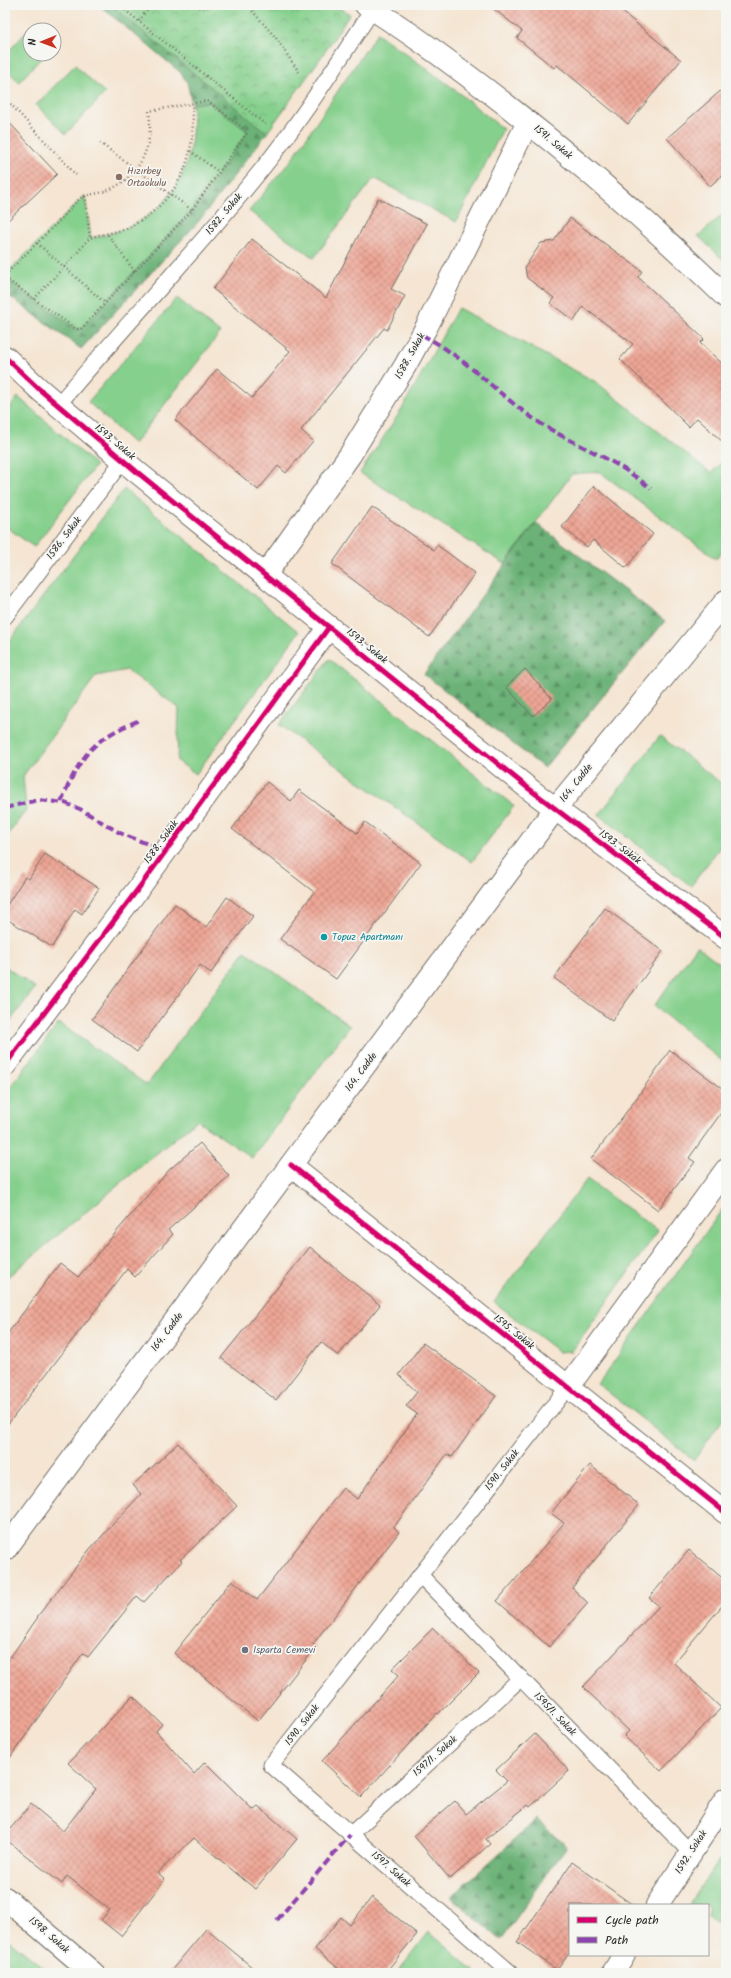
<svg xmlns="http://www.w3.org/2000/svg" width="731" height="1978" viewBox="0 0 731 1978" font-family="Kalam,sans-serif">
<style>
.grass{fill:#86d08d;stroke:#587e5c}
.forest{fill:url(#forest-firs);stroke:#4c6e52}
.park{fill:url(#park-crowns);stroke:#587e5c}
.building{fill:url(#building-cross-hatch)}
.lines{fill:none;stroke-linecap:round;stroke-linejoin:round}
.service-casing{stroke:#726c65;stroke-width:17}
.minor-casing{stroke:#726c65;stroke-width:24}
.secondary-casing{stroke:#726c65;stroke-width:24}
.path{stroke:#726c65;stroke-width:2.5;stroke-dasharray:1 3;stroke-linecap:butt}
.service{stroke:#fff;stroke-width:15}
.minor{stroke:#fff;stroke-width:22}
.secondary{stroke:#fff;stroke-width:22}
.quiet{stroke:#8e44ad;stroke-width:4;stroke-dasharray:8 4;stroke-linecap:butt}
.cycleway-casing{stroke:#f6f6f2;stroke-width:8}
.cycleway{stroke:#d6006c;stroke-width:5}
.education-dot{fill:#8d6e63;stroke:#f6f6f2;stroke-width:1.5}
.culture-dot{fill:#0f9aa8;stroke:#f6f6f2;stroke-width:1.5}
.worship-dot{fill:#6b7280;stroke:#f6f6f2;stroke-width:1.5}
.labels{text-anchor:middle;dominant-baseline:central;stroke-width:3.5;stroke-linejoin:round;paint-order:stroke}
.street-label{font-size:10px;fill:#2b2b2b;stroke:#f6f6f2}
.education-label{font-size:10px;fill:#785e54;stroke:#f6f6f2;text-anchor:start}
.culture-label{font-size:10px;fill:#0d838f;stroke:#f6f6f2;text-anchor:start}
.worship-label{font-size:10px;fill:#5b616d;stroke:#f6f6f2;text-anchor:start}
</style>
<defs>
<pattern id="forest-firs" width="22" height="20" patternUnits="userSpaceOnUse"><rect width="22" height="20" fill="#6cb278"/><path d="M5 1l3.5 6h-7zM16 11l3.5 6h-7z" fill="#599163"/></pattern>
<pattern id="park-crowns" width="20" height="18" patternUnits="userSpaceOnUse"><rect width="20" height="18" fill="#86d08d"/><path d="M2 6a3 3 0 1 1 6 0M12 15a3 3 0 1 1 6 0" fill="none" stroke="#6ea973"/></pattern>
<pattern id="building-cross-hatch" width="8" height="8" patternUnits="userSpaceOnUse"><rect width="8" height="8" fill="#eea695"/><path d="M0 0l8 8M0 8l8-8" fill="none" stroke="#c1877a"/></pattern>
</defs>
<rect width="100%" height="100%" fill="#f6f6f2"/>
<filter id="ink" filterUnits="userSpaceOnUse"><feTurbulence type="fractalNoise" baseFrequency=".025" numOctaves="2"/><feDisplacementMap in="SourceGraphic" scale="8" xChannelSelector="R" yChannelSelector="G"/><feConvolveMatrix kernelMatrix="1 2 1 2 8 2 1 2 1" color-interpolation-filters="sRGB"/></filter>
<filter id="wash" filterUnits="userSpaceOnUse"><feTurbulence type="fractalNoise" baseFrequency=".012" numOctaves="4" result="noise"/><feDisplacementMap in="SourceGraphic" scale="16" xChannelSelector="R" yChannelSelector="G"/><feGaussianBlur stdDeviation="0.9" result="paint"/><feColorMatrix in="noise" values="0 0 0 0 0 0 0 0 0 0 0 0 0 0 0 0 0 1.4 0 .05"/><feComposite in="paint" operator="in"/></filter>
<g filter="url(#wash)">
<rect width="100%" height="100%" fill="#f5e5d2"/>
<!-- grass -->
<g class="grass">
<path d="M31,27L34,30H30V54H45L19,82L5,68V55Z"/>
<path d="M377,33L449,85L503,129L456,222L374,178L314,258L249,211L292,159Z"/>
<path d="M75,65L105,93L66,134L36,105Z"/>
<path d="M207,101L246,130L247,133L192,210L81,329H76L5,278V275L83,197L85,196L91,238C164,225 198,177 192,104Z"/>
<path d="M726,212V262L698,236Z"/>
<path d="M177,298L220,333L134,444L88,402Z"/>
<path d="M458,308L596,382L711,473L726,458V547L716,559L600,472L572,474L505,564L360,473L402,409Z"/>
<path d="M18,397L96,465L34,547L5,526V414Z"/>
<path d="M124,489L299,632L196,774L177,761L179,708L127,670L96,676L23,776L26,810L5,839V647Z"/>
<path d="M329,659L514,806L472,862L279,725Z"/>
<path d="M660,736L726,787V839L691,886L599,815Z"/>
<path d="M697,946L726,968V1064L654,1006Z"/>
<path d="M245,951L350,1026L252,1158L197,1120L5,1279V1094L59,1023L147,1085Z"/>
<path d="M5,966L35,988L5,1028Z"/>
<path d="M587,1179L658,1231L572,1351L559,1352L494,1302Z"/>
<path d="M726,1204V1415L694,1460L598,1384Z"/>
<path d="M726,1849V1928L708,1917V1905L689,1904Z"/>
<path d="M429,1932L477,1973H397Z"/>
<path d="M5,1937L50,1973H5Z"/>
</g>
<!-- forest -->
<g class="forest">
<path d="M99,5H111L267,133L199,221L81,349L5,293V278L76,329H81L192,210L247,133L246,130L210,102L192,104L187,82L180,72Z"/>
<path d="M536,523L665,621L544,768L424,674Z"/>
<path d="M536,1820L567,1846L501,1940L451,1897Z"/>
</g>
<!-- park -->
<path class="park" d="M111,5H334L350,14L322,56L267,133Z"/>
<g id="blocks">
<!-- building -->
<g class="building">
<path d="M489,5H614L681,60L628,124L557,65L554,68L517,38L522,31Z"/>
<path d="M726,86V172L710,186L667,138Z"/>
<path d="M5,118L57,174L5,223Z"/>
<path d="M378,198L427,224L391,289L405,296L387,330L384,328L301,430L313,441L286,473L278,466L258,490L175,420L217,369L252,398L290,351L213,289L252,239L326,298Z"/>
<path d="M570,218L642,271L638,277L704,339L700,343L726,367V445L697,418L689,427L620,359L633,344L583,307L574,321L550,303L554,298L527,278L525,267L541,243L554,241Z"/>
<path d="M594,486L653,534L626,568L593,540L587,547L562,527Z"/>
<path d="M372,507L434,550L437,545L475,573L429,637L332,564Z"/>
<path d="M525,669L552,699L533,716L506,687Z"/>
<path d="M267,782L291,801L299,790L357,833L365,822L421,863L336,979L280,939L314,892L232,829Z"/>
<path d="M45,854L99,888L82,914L75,909L52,947L5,918V908L25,877L29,879Z"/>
<path d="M227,897L253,916L211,973L200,965L137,1052L92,1019L175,904L206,927Z"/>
<path d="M605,908L663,951L612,1021L554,978Z"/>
<path d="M670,1050L726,1091V1106L689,1158L695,1162L658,1210L591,1159L636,1099Z"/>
<path d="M200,1143L229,1176L168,1230L173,1234L135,1277L127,1269L5,1428V1337L60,1263L78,1277L169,1170Z"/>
<path d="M310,1247L380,1305L338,1356L321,1342L276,1400L221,1358Z"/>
<path d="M423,1343L496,1396L452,1457L447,1454L394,1527L399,1532L313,1644L316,1647L258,1721L174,1653L232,1580L257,1600L343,1488L357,1499L417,1414L406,1406L417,1392L399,1375Z"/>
<path d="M178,1443L237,1506L180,1560L182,1561L144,1602L137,1596L88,1657L83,1653L5,1765V1665L38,1617H37L89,1550L141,1494L133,1485Z"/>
<path d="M590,1465L639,1505L572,1588L588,1603L549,1647L497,1601L564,1523L551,1513Z"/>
<path d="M689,1550L726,1581V1601L674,1663L721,1708L661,1771L624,1736L629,1731L583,1687L659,1606L649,1598Z"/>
<path d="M433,1628L479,1673L438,1714L437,1713L361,1797L322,1761L399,1675L392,1669Z"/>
<path d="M133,1696L162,1724L156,1731L194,1774L205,1762L253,1810L258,1806L297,1839L255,1889L194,1838L158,1873L165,1879L121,1936L101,1920L110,1910L67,1876L62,1884L5,1839V1835L31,1804L63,1831L96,1789L68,1763Z"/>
<path d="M535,1734L569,1771L530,1807L528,1805L486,1839L490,1844L450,1879L414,1836L455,1801L466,1814L507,1781L496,1770Z"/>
<path d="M572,1862L633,1905H570V1952L557,1970L517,1942Z"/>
<path d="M372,1897L417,1934L385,1973H344L315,1949L341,1917L350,1925Z"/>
<path d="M206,1929L259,1973H169Z"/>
</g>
</g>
</g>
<g filter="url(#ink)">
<use href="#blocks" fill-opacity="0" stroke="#726c65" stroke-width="1"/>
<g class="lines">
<!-- service casing -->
<g class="service-casing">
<g id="service">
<path d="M58,405C125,325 197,250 262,169C303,118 337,63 373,9"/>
<path d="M5,617L123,460"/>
<path d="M420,1575L691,1853"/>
<path d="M350,1835L521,1678"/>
<path d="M511,1973L271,1765L568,1387"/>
</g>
</g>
<!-- minor casing -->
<g class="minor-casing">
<g id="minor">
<path d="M366,5C410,32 451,63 492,94C574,157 652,225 726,297"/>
<path d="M5,357L39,389L137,472L528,788L726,938"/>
<path d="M265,575L350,455L405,366L427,326L528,122"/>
<path d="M5,1065L141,885L329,627"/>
<path d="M291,1165L726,1513"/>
<path d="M568,1387L726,1170"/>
<path d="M5,1898L93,1973"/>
<path d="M657,1905L726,1799"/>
<path d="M613,1973L624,1955"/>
</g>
</g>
<!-- secondary casing -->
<g class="secondary-casing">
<path id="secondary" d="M5,1550L555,809L726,601"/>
</g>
<!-- path -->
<g class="path">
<path d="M119,5L266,125"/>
<path d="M187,5L203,8L216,5"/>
<path d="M247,5L276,38L300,74"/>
<path d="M139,21L151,5"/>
<path d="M5,98L76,175"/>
<path d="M100,143L192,210"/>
<path d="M190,151L219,172"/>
<path d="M85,196L90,238"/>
<path d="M108,235L135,272"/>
<path d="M37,243L105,303"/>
<path d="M5,275C23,257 41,239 59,221C66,214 74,203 82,197C88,194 99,194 106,191C140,178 154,146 149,111L207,101L246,130L247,133L192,210L81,329H76L5,278"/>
<path d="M34,299C48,284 62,269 76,254C80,250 85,242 90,238C97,234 118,233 128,228C179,201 197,159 192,104"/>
</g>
<!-- service -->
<use href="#service" class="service"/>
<!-- minor -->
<use href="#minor" class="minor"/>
<!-- secondary -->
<use href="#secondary" class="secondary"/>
<!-- quiet -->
<g class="quiet">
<path d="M422,335C464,356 495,392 534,419C572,445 616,458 651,489"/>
<path d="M61,802C72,776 83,750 109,735C118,729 129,725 139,720"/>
<path d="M5,808L38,800L65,803L80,809L120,833L165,851"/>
<path d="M277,1920L350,1835"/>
</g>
<!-- cycleway casing -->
<g class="cycleway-casing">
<g id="cycleway">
<path d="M5,357L39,389L137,472L528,788L726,938"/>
<path d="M5,1065L141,885L329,627"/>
<path d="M291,1165L726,1513"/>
</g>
</g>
<!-- cycleway -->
<use href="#cycleway" class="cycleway"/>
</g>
</g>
<!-- markers -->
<circle class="education-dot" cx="119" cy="177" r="4"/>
<circle class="culture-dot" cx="324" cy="937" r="4"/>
<circle class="worship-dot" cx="245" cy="1650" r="4"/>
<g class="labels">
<!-- street labels -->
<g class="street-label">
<text transform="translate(553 142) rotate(40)">1591. Sokak</text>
<text transform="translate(224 214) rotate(-50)">1582. Sokak</text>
<text transform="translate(410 356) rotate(-61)">1588. Sokak</text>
<text transform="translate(115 442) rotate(40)">1593. Sokak</text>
<text transform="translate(64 538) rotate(-53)">1586. Sokak</text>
<text transform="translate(367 646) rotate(39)">1593. Sokak</text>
<text transform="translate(576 783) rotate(-51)">164. Cadde</text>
<text transform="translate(161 842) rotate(-54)">1588. Sokak</text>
<text transform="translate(620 847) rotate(37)">1593. Sokak</text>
<text transform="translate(361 1072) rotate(-53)">164. Cadde</text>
<text transform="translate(167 1332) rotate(-53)">164. Cadde</text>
<text transform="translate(514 1332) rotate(39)">1595. Sokak</text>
<text transform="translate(502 1470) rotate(-52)">1590. Sokak</text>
<text transform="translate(555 1714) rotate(46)">1595/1. Sokak</text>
<text transform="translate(302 1725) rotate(-52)">1590. Sokak</text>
<text transform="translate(435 1756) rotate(-42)">1597/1. Sokak</text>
<text transform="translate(691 1852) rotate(-57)">1592. Sokak</text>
<text transform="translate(391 1869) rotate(41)">1597. Sokak</text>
<text transform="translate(49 1935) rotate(41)">1598. Sokak</text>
</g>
<!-- education labels -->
<g class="education-label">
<text x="127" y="171">Hızırbey<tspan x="127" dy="12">Ortaokulu</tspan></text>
</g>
<!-- culture labels -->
<g class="culture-label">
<text x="332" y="937">Topuz Apartmanı</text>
</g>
<!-- worship labels -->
<g class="worship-label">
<text x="253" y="1650">Isparta Cemevi</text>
</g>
</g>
<!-- margin -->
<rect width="731" height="1978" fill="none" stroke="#f6f6f2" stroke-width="20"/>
<!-- legend -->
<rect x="569" y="1904" width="140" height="52" fill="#f6f6f2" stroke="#a5a5a2"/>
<rect x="577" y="1917" width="20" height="6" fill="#d6006c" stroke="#a5a5a2"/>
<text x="605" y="1924" font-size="12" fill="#2b2b2b">Cycle path</text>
<rect x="577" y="1937" width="20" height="6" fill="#8e44ad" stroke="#a5a5a2"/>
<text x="605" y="1944" font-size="12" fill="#2b2b2b">Path</text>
<!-- north arrow -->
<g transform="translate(42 42) rotate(269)"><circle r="19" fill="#f6f6f2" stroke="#a5a5a2"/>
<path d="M0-3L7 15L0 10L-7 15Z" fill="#c8321e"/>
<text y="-6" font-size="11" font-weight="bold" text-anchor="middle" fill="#2b2b2b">N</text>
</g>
</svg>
